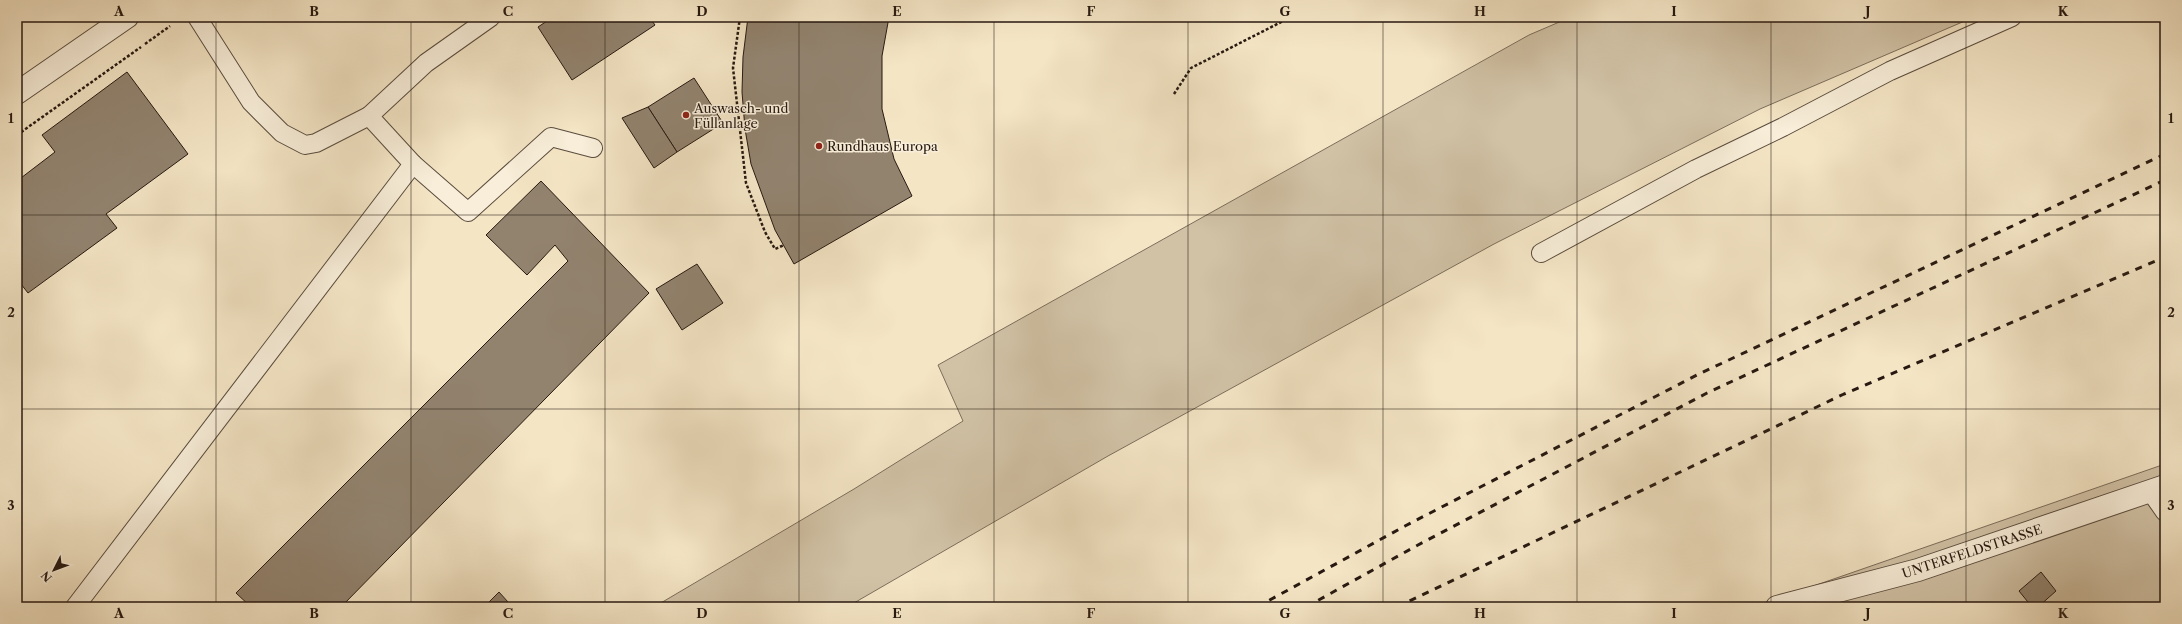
<svg xmlns="http://www.w3.org/2000/svg" width="2182" height="624" viewBox="0 0 2182 624" font-family="'Libre Caslon Text',serif">
<style>
.green{fill:#d1c2a6;stroke:#7c6e5c}
.building{fill:#92836f;stroke:#271911}
.lines{fill:none;stroke-linecap:round;stroke-linejoin:round}
.service-casing{stroke:#5a4c3e;stroke-width:20}
.minor-casing{stroke:#5a4c3e;stroke-width:24}
.path{stroke:#271911;stroke-width:2.5;stroke-dasharray:3 2;stroke-linecap:butt}
.service{stroke:#f8eed9;stroke-width:18}
.minor{stroke:#f8eed9;stroke-width:22}
.rail{stroke:#271911;stroke-width:3;stroke-dasharray:7 7;stroke-linecap:butt}
.grid{fill:none;stroke:#271911;stroke-width:1;stroke-opacity:0.55}
.poi-dot{fill:#8f2418;stroke:#f8eed9;stroke-width:1.5}
.labels{text-anchor:middle;dominant-baseline:central;stroke-width:3;stroke-linejoin:round;paint-order:stroke}
.poi-label{font-size:13px;fill:#271911;stroke:#f8eed9;text-anchor:start}
.street-label{font-size:13px;fill:#271911;stroke:#f8eed9}
.neatline{fill:none;stroke:#271911;stroke-width:1.5}
.grid-label{font-size:13px;text-anchor:middle;font-weight:bold;fill:#271911}
</style>
<rect width="100%" height="100%" fill="#f4e5c5"/>
<filter id="stains"><feTurbulence type="fractalNoise" baseFrequency=".005" numOctaves="4"/><feColorMatrix values="0 0 0 0 .2 0 0 0 0 .09 0 0 0 0 .02 0 0 0 .5 -.17"/></filter>
<radialGradient id="worn" r=".72"><stop offset=".6" stop-color="#630" stop-opacity="0"/><stop offset="1" stop-color="#630" stop-opacity=".3"/></radialGradient>
<!-- green -->
<g class="green">
<path d="M1571,17H1974L1760,109L1494,244L1108,456L847,607H654L854,489L963,421L938,365L1529,35Z"/>
<path d="M2165,464V607H1753Z"/>
</g>
<!-- building -->
<g class="building">
<path d="M553,17H649L655,25L572,80L538,27Z"/>
<path d="M748,17H889L882,56V109L894,159L912,196L794,264L775,230L751,164L745,129L742,92L743,57Z"/>
<path d="M127,72L188,154L106,214L117,228L28,293L17,279V181L55,152L42,135Z"/>
<path d="M694,78L723,123L677,152L648,107Z"/>
<path d="M648,107L677,152L654,168L622,118Z"/>
<path d="M541,181L649,293L341,607H251L236,593L568,261L555,245L527,275L486,235Z"/>
<path d="M697,264L723,303L682,330L656,289Z"/>
<path d="M2041,572L2056,591L2038,607H2032L2019,591Z"/>
<path d="M499,592L508,602L503,607H484Z"/>
</g>
<g class="lines">
<!-- service casing -->
<g class="service-casing">
<g id="service">
<path d="M369,116L426,63L491,17"/>
<path d="M413,164L468,212L551,137L593,148"/>
<path d="M1541,253L1696,169L1783,127L1890,71L2012,17"/>
<path d="M2151,492L2165,512"/>
<path d="M75,607L413,164L369,116L316,143L305,145L282,133L251,102L197,17"/>
</g>
</g>
<!-- minor casing -->
<g class="minor-casing">
<g id="minor">
<path d="M17,93L127,17"/>
<path d="M1777,607L1918,570L2165,486"/>
</g>
</g>
<!-- path -->
<g class="path">
<path d="M740,17L733,68L746,183L765,232L775,249L784,245"/>
<path d="M145,44L170,26"/>
<path d="M1174,94L1191,68L1291,17"/>
<path d="M17,135L141,47"/>
</g>
<!-- service -->
<use href="#service" class="service"/>
<!-- minor -->
<use href="#minor" class="minor"/>
<!-- rail -->
<g class="rail">
<path d="M1257,607L1405,526L1697,375L2165,154"/>
<path d="M1306,607L1418,545L1707,393L2165,180"/>
<path d="M1397,607L1844,394L2165,257"/>
</g>
</g>
<!-- grid -->
<path class="grid" d="M216,17V607M411,17V607M605,17V607M799,17V607M994,17V607M1188,17V607M1383,17V607M1577,17V607M1771,17V607M1966,17V607M17,215H2165M17,409H2165"/>
<!-- markers -->
<g class="poi-dot">
<circle cx="686" cy="115" r="4"/>
<circle cx="819" cy="146" r="4"/>
</g>
<g class="labels">
<!-- poi labels -->
<g class="poi-label">
<text x="694" y="108">Auswasch- und<tspan x="694" dy="15">Füllanlage</tspan></text>
<text x="827" y="146">Rundhaus Europa</text>
</g>
<!-- street labels -->
<g class="street-label">
<text transform="translate(1972 551) rotate(-18)">UNTERFELDSTRASSE</text>
</g>
</g>
<!-- margin -->
<rect width="2182" height="624" fill="none" stroke="#f4e5c5" stroke-width="44"/>
<!-- north arrow -->
<g transform="translate(54 570) rotate(228)" stroke="#f8eed9" stroke-width="3" paint-order="stroke">
<path d="M0-3L7 15L0 10L-7 15Z" fill="#271911"/>
<text y="-6" font-size="11" font-weight="bold" text-anchor="middle" fill="#271911">N</text>
</g>
<rect x="22" y="22" width="2138" height="580" class="neatline"/>
<g class="grid-label">
<text x="119" y="16">A</text>
<text x="314" y="16">B</text>
<text x="508" y="16">C</text>
<text x="702" y="16">D</text>
<text x="897" y="16">E</text>
<text x="1091" y="16">F</text>
<text x="1285" y="16">G</text>
<text x="1480" y="16">H</text>
<text x="1674" y="16">I</text>
<text x="1868" y="16">J</text>
<text x="2063" y="16">K</text>
<text x="11" y="123">1</text>
<text x="2171" y="123">1</text>
<text x="11" y="317">2</text>
<text x="2171" y="317">2</text>
<text x="11" y="510">3</text>
<text x="2171" y="510">3</text>
<text x="119" y="618">A</text>
<text x="314" y="618">B</text>
<text x="508" y="618">C</text>
<text x="702" y="618">D</text>
<text x="897" y="618">E</text>
<text x="1091" y="618">F</text>
<text x="1285" y="618">G</text>
<text x="1480" y="618">H</text>
<text x="1674" y="618">I</text>
<text x="1868" y="618">J</text>
<text x="2063" y="618">K</text>
</g>
<rect width="100%" height="100%" filter="url(#stains)"/>
<rect width="100%" height="100%" fill="url(#worn)"/>
</svg>
